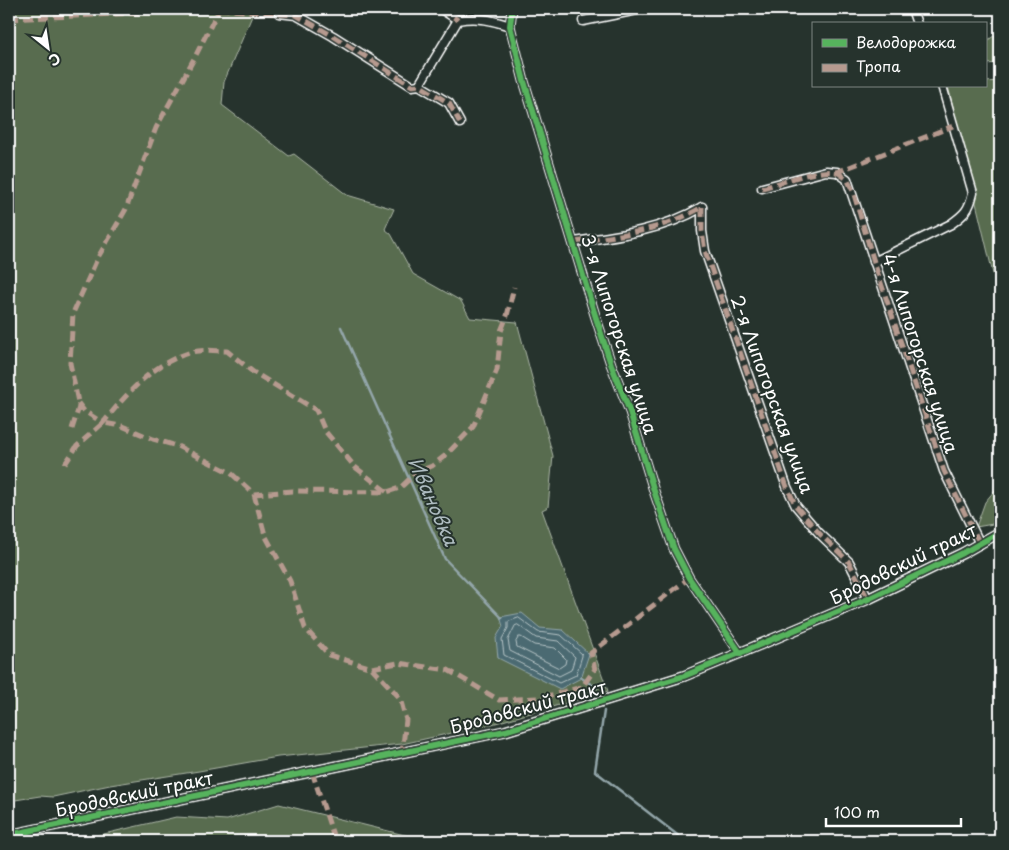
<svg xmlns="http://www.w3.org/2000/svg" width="1009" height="850" viewBox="0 0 1009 850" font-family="'Playpen Sans',sans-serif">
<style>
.green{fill:#586c4f;stroke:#acb6a7}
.water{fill:#4b6b72;stroke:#93a6aa}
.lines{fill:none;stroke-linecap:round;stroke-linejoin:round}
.shore{stroke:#b7c4c7;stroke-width:1}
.stream{stroke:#93a6aa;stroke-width:2.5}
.minor-casing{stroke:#fff;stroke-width:11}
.tertiary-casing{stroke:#fff;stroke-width:12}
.minor{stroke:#26332d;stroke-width:8}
.tertiary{stroke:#26332d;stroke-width:9}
.quiet{stroke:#b69a8f;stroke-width:5;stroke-dasharray:10 5;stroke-linecap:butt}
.cycleway-casing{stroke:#26332d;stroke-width:9}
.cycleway{stroke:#56b35d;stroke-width:6}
.labels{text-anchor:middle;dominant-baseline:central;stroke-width:4;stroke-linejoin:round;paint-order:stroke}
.street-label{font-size:18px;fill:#fff;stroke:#26332d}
.water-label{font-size:19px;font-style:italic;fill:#aebcc0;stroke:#26332d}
</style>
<rect width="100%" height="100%" fill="#26332d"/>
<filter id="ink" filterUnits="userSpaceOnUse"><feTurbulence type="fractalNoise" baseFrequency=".02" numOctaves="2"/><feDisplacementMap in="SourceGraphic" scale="10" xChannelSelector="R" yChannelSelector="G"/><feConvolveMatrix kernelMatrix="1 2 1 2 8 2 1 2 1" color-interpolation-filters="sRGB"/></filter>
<g filter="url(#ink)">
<!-- green -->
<g class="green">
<path d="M9,9H255L224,82L222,105L289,156L294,154L347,195L394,209L385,229L391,234L413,274L461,301L470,318L517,322L553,456L548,507L542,510L608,691L492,724L402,744L278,757L199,771L110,785L53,797L40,796L9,801Z"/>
<path d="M1000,32V63L985,64V42Z"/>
<path d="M1000,81V303L948,86H985V82Z"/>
<path d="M1000,484V519L993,524L976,527L985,502Z"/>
<path d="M279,804L429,841H74L176,817L227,820Z"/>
</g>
<!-- water -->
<path class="water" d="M522,613L540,628L563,630L589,654L581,678L560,689L498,658L496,638L503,626L500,617Z"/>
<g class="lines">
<!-- shore -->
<g class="shore">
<path d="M519,618L538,632L561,635L582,654V656L576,675L559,683L504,655L502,639L508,628V622Z"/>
<path d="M518,625L536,638L558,641L575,657L571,670L559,676L510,651L508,640L515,626Z"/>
<path d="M519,637H521L534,645L555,648L566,659L565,664L559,668L517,647L516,642Z"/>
</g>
<!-- stream -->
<g class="stream">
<path d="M341,327L445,559L502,618"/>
<path d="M580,677L597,688"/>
<path d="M604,711L595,771L685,841"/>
</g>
<!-- minor casing -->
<g class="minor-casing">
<g id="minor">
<path d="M441,9L458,20"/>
<path d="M512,9L510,26L524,81L595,315L611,364L630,412L654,491L674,549L689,578L740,653"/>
<path d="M912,9L917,24"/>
<path d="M279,13L296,15L333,36L412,86L419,85L449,103L460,123"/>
<path d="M583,21L642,9"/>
<path d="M419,85L458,20C476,16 492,20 510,26"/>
<path d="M762,188L826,171L837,172L847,179L944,471L980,544"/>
<path d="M702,207V231L705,251L787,487L796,506L819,533L849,562L868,599"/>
<path d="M574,242C618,236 664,230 702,207"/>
<path d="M874,262L951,224C965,214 969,210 973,193L942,86"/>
</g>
</g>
<!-- tertiary casing -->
<g class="tertiary-casing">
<path id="tertiary" d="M9,835L505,731L684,676L740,653L868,599L963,553L1000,532"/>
</g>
<!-- minor -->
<use href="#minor" class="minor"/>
<!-- tertiary -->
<use href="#tertiary" class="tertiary"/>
<!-- quiet -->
<g class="quiet">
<path d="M441,9L458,20"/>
<path d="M9,19L219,9L296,15L333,36L412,86L419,85L449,103L460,123"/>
<path d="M837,172L847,179L853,191L874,262L944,471L980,544"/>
<path d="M762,188C786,182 813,169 837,172L953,126"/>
<path d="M702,207V231L705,251L787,487L796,506L819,533L849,562L868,599"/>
<path d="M574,242C618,236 664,230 702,207"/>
<path d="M78,403L84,411L103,423C128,392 153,363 192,352C203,349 216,351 227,351L253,372L316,410L325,431L355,467L387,492"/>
<path d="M72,429L79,407L70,363L73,313L97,259L126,209L156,128L196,55L219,9"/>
<path d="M65,464L77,446L103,423L122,426L153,439L177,446L231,473L254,494L293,491L387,492L400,488L417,472L432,466L446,455L473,427L497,370L501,331L507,316L514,287"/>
<path d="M254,494L265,535L290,581L305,628L329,655L372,668L400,698L406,720L402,753"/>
<path d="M372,668L398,663L448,670L499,700L539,698L582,687L595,669L591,653L689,578"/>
<path d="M312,772L335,841"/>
</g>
<!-- cycleway casing -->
<g class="cycleway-casing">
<g id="cycleway">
<path d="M512,9L510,26L524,81L595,315L611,364L630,412L654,491L674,549L689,578L740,653"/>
<path d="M9,835L505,731L684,676L740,653L868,599L963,553L1000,532"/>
</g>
</g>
<!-- cycleway -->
<use href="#cycleway" class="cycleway"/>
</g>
</g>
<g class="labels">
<!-- street labels -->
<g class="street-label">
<text transform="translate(620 334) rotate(72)">3-я Липогорская улица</text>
<text transform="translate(921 353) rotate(72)">4-я Липогорская улица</text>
<text transform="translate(773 394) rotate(70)">2-я Липогорская улица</text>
<text transform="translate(903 563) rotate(-26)">Бродовский тракт</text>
<text transform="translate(528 706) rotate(-15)">Бродовский тракт</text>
<text transform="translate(134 793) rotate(-12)">Бродовский тракт</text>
</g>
<!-- water labels -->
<g class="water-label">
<text transform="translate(434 501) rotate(66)">Ивановка</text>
</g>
</g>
<!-- margin -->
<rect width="1009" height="850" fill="none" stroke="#26332d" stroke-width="30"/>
<rect x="15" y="15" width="979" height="820" fill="none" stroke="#fff" stroke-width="2" filter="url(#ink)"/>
<!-- legend -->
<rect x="812" y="22" width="175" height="65" fill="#26332d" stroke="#7d8581"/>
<rect x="822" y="39" width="25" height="8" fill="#56b35d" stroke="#7d8581"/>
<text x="856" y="48" font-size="15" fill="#ffffff">Велодорожка</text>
<rect x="822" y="64" width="25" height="8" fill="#b69a8f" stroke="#7d8581"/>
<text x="856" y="72" font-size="15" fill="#ffffff">Тропа</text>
<!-- north arrow -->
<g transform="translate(48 48) rotate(150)" stroke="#26332d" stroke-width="4" paint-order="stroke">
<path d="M0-4L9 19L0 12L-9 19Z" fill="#ffffff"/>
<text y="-8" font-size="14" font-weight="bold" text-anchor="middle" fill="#ffffff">С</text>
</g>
<!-- scale -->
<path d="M826 818v8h135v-8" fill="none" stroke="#ffffff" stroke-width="2.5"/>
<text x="834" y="818" font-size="15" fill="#ffffff" stroke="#26332d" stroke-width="4" paint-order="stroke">100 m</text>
</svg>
